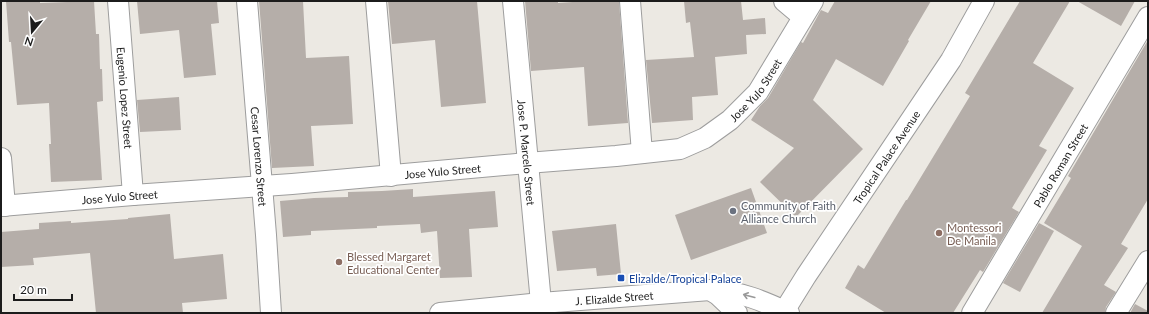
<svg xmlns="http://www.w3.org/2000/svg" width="1149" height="314" viewBox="0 0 1149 314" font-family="Lato,sans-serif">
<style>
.building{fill:#b5aea9}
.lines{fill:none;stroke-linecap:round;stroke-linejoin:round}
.minor-casing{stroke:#9d9d9d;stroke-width:22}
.minor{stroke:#fff;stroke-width:20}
.oneway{stroke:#999}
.worship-dot{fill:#6b7280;stroke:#fff;stroke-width:1.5}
.education-dot{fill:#8d6e63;stroke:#fff;stroke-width:1.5}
.transit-dot{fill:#1a4fb4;stroke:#fff;stroke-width:1.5}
.labels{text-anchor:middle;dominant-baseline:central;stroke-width:3.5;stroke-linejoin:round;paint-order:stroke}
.street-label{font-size:11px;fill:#1c1c1c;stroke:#fff}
.worship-label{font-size:11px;fill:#5b616d;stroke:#fff;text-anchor:start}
.education-label{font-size:11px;fill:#785e54;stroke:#fff;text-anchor:start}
.transit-label{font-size:11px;fill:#164399;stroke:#fff;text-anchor:start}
</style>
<rect width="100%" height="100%" fill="#ece9e3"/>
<!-- building -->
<g class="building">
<path d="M6,1H40V3L94,1L96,34H99L100,69H102L103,101L97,102L102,180L51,182L49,144H51L49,103L17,105L11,42H9Z"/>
<path d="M137,1H217L219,23L211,24L216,75L184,78L179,30L140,34Z"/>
<path d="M259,1H303L306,58L349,56L353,124L311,126L314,166L272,168Z"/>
<path d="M388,1H477L486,103L441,107L435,40L392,44Z"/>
<path d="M525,1H558V3L587,1H619L628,123L588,126L584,67L531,71Z"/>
<path d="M684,1H741L743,20L765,18L766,34L746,35L747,54L715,57L718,95L692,97L693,120L652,123L646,60L694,57L690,22L686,23Z"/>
<path d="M835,1H931L908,40L909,41L883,86L836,59L813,100L863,149L796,217L760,182L794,148L751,120L760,106L768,98L801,42L803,43L821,10L828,13Z"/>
<path d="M1020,1H1070L1033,63L1074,88L1039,146L1047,150L1012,208L1019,212L983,272L980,270L953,313H886L845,288L858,265L864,269L906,200H907L970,96L965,93Z"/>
<path d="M1077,1H1135L1121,26Z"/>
<path d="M1148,40V199L1121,244L1128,248L1104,285L1116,292L1106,307L1105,313H1042L1082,246L1044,223L1071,178L1068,176Z"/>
<path d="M179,97L181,130L140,132L137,100Z"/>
<path d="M751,188L767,233L691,260L675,215Z"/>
<path d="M413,189V197L495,191L498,227L469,229L472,277L440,278L437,231L421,233L420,224L377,226V228L311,231V235L283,237L280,201L314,198L348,197V192L382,191Z"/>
<path d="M170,214L174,259L223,254L227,299L182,303L183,313H96L90,253L33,258L34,265L1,267V232L39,229V223L71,221V223L128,219V218Z"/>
<path d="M1039,223L1054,231L1020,292L1003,283Z"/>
<path d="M616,224L621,274L597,276L596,268L557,271L552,231Z"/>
<path d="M1135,304L1148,311V313H1130Z"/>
</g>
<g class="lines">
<!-- minor casing -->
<g class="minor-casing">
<g id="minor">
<path id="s1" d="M118,1L133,195"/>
<path id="s2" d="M247,1L266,235L271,313"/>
<path d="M376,1L391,176"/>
<path id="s3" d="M513,1L541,303"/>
<path d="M630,1L642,153"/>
<path d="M784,1L803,17"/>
<path d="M1,158L5,206"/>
<path id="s4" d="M1,206L133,195L292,184L527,163L616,156L680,149L705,138L730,120L758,92L813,1"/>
<path d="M710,290L718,295L737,313"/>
<path id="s5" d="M440,313L541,303L710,290C740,291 763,301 789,313"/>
<path id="s6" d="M783,313L806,276L951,60L984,1"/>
<path id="s7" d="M972,313L1148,17"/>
<path d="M1116,313L1148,261"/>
</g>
</g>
<!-- minor -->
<use href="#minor" class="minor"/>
</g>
<!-- one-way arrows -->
<defs><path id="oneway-shaft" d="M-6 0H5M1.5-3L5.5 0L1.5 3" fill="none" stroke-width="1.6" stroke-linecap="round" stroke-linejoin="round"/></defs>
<use class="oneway" href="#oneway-shaft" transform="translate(749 296) rotate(-165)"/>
<!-- markers -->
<circle class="worship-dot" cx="733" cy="211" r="4"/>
<g class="education-dot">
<circle cx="939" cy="233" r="4"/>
<circle cx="339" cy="262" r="4"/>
</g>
<rect class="transit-dot" x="617" y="274" width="8" height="8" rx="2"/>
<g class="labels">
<!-- street labels -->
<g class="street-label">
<text stroke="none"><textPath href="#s4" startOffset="779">Jose Yulo Street</textPath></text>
<text stroke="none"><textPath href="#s1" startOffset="97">Eugenio Lopez Street</textPath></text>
<text stroke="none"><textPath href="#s3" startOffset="152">Jose P. Marcelo Street</textPath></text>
<text stroke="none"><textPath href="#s2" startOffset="156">Cesar Lorenzo Street</textPath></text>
<text stroke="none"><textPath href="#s6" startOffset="187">Tropical Palace Avenue</textPath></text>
<text stroke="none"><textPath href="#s7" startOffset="172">Pablo Roman Street</textPath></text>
<text stroke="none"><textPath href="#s4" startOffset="443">Jose Yulo Street</textPath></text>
<text stroke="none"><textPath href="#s4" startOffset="119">Jose Yulo Street</textPath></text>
<text stroke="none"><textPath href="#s5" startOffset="175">J. Elizalde Street</textPath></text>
</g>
<!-- worship labels -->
<g class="worship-label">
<text x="741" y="205">Community of Faith<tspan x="741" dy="13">Alliance Church</tspan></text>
</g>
<!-- education labels -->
<g class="education-label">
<text x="947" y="227">Montessori<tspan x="947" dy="13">De Manila</tspan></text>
<text x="347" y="256">Blessed Margaret<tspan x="347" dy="13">Educational Center</tspan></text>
</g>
<!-- transit labels -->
<g class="transit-label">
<text x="629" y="278">Elizalde/Tropical Palace</text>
</g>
</g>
<!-- border -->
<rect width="1149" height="314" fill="none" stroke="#1c1c1c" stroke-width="4"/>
<!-- north arrow -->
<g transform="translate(32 32) rotate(198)" stroke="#ffffff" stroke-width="3" paint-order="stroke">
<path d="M0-3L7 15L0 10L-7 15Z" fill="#1c1c1c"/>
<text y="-6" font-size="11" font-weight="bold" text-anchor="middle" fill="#1c1c1c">N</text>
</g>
<!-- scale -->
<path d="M14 294v6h58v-6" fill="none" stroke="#1c1c1c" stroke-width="2"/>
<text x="20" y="294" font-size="12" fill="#1c1c1c" stroke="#ffffff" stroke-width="3" paint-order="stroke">20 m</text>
</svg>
